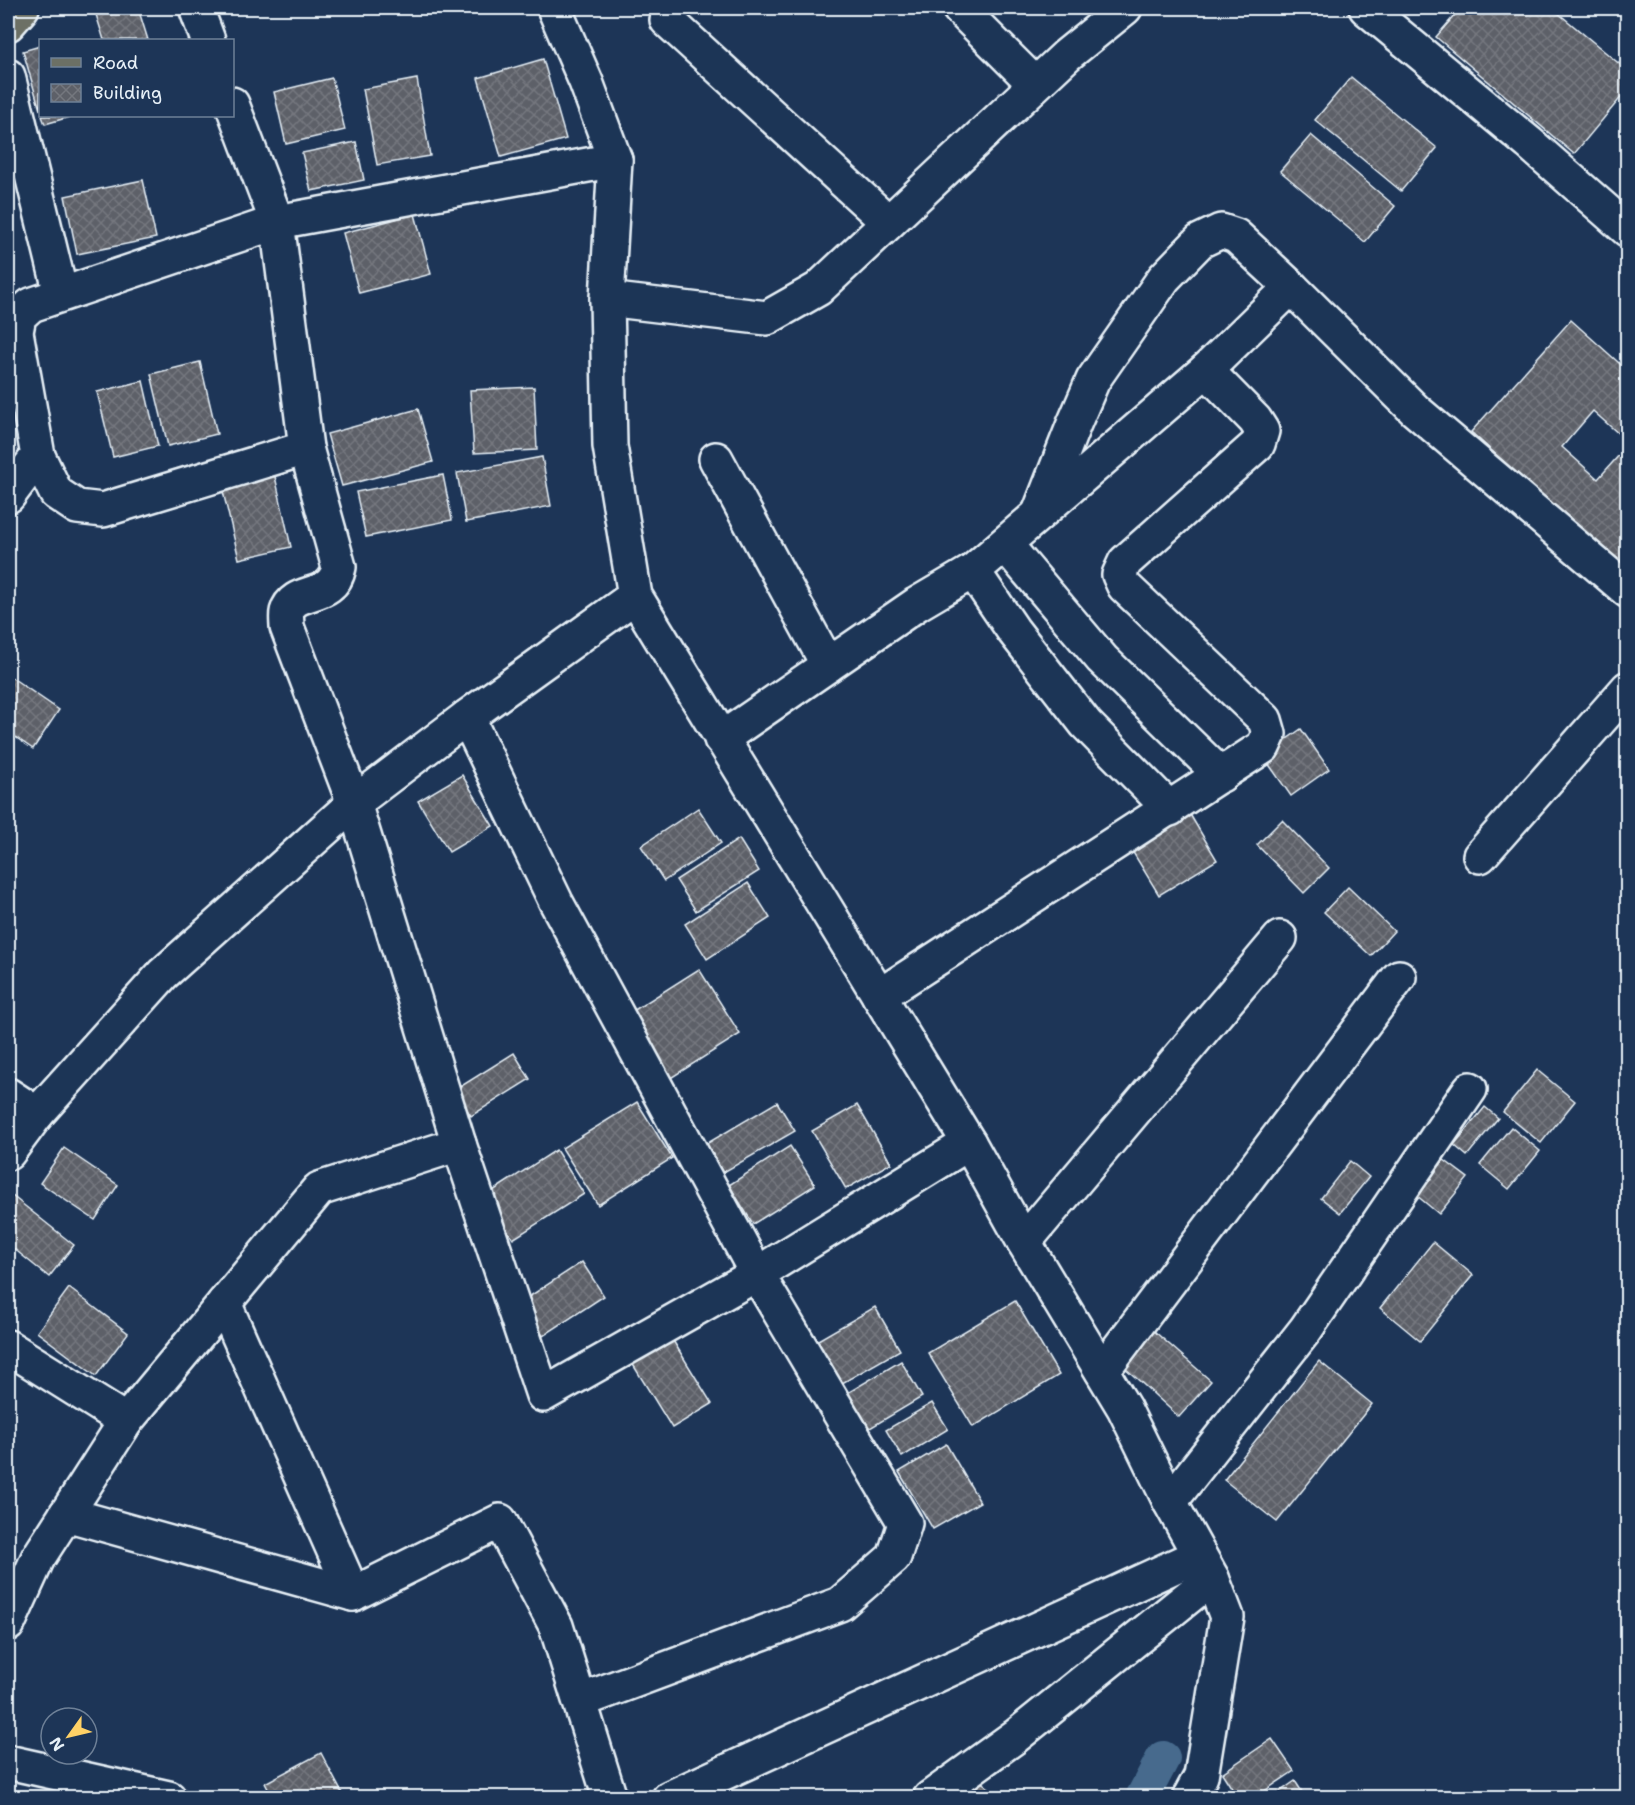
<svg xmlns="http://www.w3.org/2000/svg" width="1635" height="1805" viewBox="0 0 1635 1805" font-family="'Shantell Sans',sans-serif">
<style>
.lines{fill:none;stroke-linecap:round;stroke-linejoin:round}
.canal{stroke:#466b8d;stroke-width:34}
.building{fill:url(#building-cross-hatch);stroke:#e8f1f8;stroke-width:1.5}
.street-casing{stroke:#e8f1f8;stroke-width:38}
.secondary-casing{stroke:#e8f1f8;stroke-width:38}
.primary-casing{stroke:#e8f1f8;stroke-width:38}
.street{stroke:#1d3557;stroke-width:33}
.secondary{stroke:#1d3557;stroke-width:33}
.primary{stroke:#6c7065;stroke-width:33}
</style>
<defs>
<pattern id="building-cross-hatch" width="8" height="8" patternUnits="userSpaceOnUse" patternTransform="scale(1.5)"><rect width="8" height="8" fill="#5d6068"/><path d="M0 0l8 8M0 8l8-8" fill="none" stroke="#74777e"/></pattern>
</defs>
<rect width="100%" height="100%" fill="#1d3557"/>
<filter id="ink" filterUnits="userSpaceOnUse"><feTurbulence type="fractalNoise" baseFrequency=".0167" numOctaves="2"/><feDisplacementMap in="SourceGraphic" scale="12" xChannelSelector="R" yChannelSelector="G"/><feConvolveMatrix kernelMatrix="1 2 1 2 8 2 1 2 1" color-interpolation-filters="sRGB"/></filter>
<g filter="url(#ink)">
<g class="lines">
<!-- canal -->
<path class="canal" d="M1142,1798L1163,1758"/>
</g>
<!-- building -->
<g class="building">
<path d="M94,8H138L148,40H104Z"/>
<path d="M1461,8H1552L1628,71V89L1574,154L1436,37Z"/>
<path d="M40,46V110L23,51Z"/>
<path d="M543,59L566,139L501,157L478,78Z"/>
<path d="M1351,77L1437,148L1401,191L1315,120Z"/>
<path d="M332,78L345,130L286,144L274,92Z"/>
<path d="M417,79L430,156L377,165L363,89Z"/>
<path d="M42,116H73L45,124Z"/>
<path d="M1311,135L1395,206L1365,242L1280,171Z"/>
<path d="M356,142L364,180L311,191L302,153Z"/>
<path d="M143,180L156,238L77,254L65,196Z"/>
<path d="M415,214L431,274L359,293L343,233Z"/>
<path d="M1571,320L1628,371V442L1593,411L1562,447L1598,479L1628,445V554L1618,564L1471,432Z"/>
<path d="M200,362L217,434L168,446L151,374Z"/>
<path d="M143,381L158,446L113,457L97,392Z"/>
<path d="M534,387L537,450L474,453L470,390Z"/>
<path d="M418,409L433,462L342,486L327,434Z"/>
<path d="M542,457L551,506L466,522L457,473Z"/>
<path d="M274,472L291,547L239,559L221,483Z"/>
<path d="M443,475L452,520L366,537L356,492Z"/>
<path d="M8,675L59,710L33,749L8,732Z"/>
<path d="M1301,729L1329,769L1291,796L1263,756Z"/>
<path d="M462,775L493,826L449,852L418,801Z"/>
<path d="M1185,806L1217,860L1159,895L1126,841Z"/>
<path d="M698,808L721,843L664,881L641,846Z"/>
<path d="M1282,820L1329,868L1304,893L1257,845Z"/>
<path d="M739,839L759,871L696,911L676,880Z"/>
<path d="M748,883L770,918L707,959L685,924Z"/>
<path d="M1348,887L1394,931L1371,956L1324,912Z"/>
<path d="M699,969L740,1034L666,1081L625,1016Z"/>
<path d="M514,1053L530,1079L471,1116L455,1090Z"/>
<path d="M1537,1070L1575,1101L1541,1143L1503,1112Z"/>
<path d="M637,1102L672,1158L598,1205L562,1148Z"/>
<path d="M777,1102L795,1131L722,1173L706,1144Z"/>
<path d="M857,1105L891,1163L846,1189L812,1131Z"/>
<path d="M1485,1107L1498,1118L1467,1156L1454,1145Z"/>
<path d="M1511,1127L1540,1151L1509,1189L1480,1165Z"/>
<path d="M790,1146L815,1185L753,1224L729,1185Z"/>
<path d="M64,1148L118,1185L95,1220L40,1183Z"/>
<path d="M556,1150L584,1194L513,1239L485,1196Z"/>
<path d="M1444,1160L1468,1178L1439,1214L1416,1195Z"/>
<path d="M1350,1161L1369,1177L1340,1213L1321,1198Z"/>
<path d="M11,1195L74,1245L49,1277L8,1244V1200Z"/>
<path d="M1433,1242L1473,1275L1420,1341L1380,1308Z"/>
<path d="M582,1262L604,1296L543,1336L521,1302Z"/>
<path d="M69,1288L128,1333L96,1376L37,1332Z"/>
<path d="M1015,1301L1059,1375L973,1427L928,1353Z"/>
<path d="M875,1307L900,1350L837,1386L811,1344Z"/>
<path d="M1154,1331L1211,1381L1179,1417L1123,1366Z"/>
<path d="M672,1339L712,1404L672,1428L632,1363Z"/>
<path d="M901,1361L922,1397L860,1434L839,1398Z"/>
<path d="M1319,1361L1372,1404L1277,1522L1224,1480Z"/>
<path d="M932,1403L948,1429L902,1457L886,1430Z"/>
<path d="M946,1444L980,1502L933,1529L899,1472Z"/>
<path d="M1272,1739L1294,1771L1254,1798H1238L1222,1773Z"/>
<path d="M321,1753L343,1795L337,1798H273L265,1783Z"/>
<path d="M980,1781L1002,1798H967Z"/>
<path d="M1295,1781L1306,1798H1271Z"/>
</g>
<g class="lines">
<!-- street casing -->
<g class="street-casing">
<g id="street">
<path d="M196,8L208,40"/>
<path d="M959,8L1035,84"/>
<path d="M1366,8L1529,143L1628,230"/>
<path d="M667,20L888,222"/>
<path d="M8,76L61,294"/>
<path d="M232,104L277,222L306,448L339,567C333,602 294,586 287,612C286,616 287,623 287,627L354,803L467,717L635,596"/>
<path d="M607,299L767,318L818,289L1067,55L1125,8"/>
<path d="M38,456L56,493L77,507L103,510L306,448"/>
<path d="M716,459L828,665"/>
<path d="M8,496L38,456L16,332L19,316L31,305L277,222L615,160"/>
<path d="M1039,513L1074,424L1093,380L1164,278L1200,241L1221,231L1236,236L1291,287"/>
<path d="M1005,544L1102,659L1221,775"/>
<path d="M973,571L1013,630L1086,724L1170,809"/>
<path d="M467,717L556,902L757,1274L905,1523L894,1557L840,1604L580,1701"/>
<path d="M721,739L917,604L973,571L1206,370L1291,287L1415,410L1628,591"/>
<path d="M1480,856L1628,688"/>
<path d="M879,996L1263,747L1269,734L1265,720L1124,586L1119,575L1125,562L1258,444L1262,431L1255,420L1206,370"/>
<path d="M8,1095L37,1114L8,1153"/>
<path d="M459,1144L543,1395L757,1274L969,1143"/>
<path d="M1024,1242L1280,938"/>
<path d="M224,1303L353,1594"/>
<path d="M8,1347L126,1421L319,1189L459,1144L354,803L163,974L37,1114"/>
<path d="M1102,1371L1399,977"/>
<path d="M1170,1502L1306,1329L1470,1089"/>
<path d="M66,1514L353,1594L500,1521L556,1626L610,1798"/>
<path d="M8,1624L38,1558L126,1421"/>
<path d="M8,1762L169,1798"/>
<path d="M669,1798L1199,1555"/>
</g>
</g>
<!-- secondary casing -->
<g class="secondary-casing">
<g id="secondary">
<path d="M554,8L586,82L615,160L607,299L610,446L635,596L969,1143L1024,1242L1124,1408L1170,1502L1212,1578L1227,1617L1201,1776L1189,1798"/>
<path d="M930,1798L1016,1736L1212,1578"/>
</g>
</g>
<!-- primary casing -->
<g class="primary-casing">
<path id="primary" d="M8,24L22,8"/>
</g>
<!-- street -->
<use href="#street" class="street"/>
<!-- secondary -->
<use href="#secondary" class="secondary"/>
<!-- primary -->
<use href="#primary" class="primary"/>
</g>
</g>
<!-- margin -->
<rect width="1635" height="1805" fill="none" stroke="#1d3557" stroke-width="30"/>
<rect x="15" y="15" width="1605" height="1775" fill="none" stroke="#e8f1f8" stroke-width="2" filter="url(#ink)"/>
<!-- legend -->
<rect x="39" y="39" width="195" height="78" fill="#1d3557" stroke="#6e8097" stroke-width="1.5"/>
<rect x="51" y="58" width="30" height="9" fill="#6c7065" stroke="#6e8097" stroke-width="1.5"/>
<text x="93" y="69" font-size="18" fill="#e8f1f8">Road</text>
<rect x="51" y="84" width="30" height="18" fill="url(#building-cross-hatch)" stroke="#6e8097" stroke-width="1.5"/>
<text x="93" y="99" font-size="18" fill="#e8f1f8">Building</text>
<!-- north arrow -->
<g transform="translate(69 1736) rotate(236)"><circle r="28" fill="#1d3557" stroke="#6e8097" stroke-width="1.5"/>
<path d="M0-4.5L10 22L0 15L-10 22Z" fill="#ffd166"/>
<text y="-9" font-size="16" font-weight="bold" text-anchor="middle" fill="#e8f1f8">N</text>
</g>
</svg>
